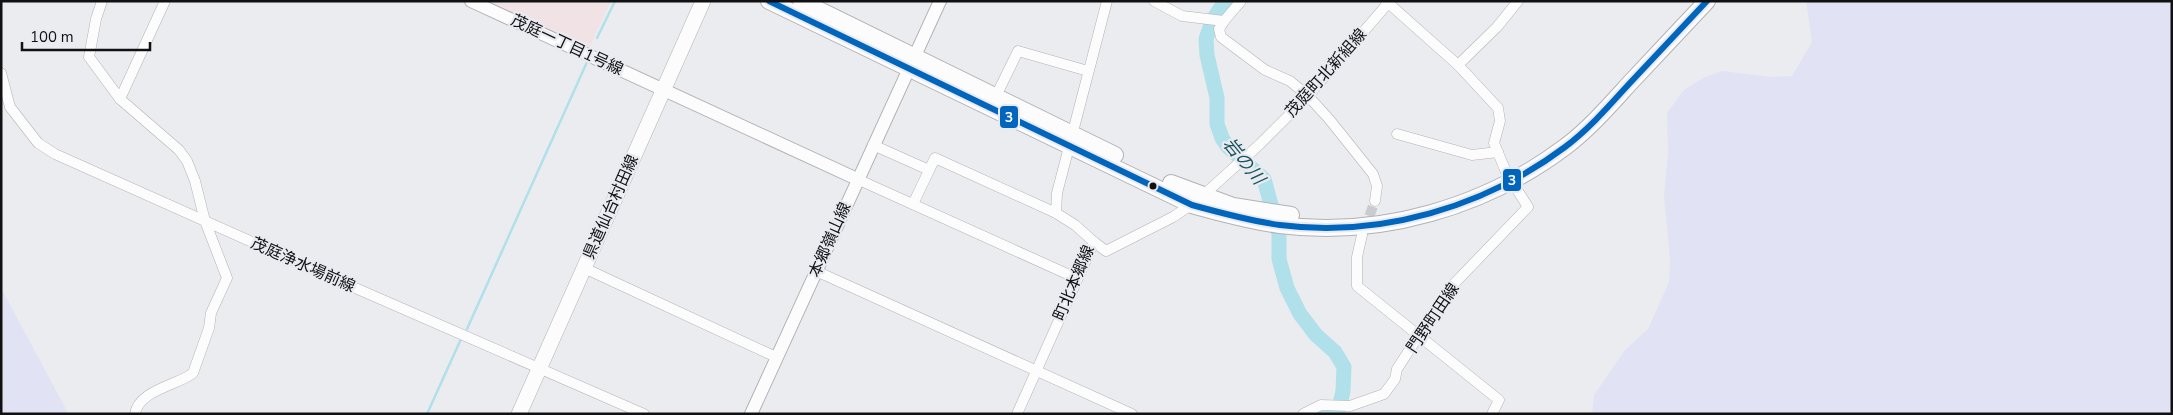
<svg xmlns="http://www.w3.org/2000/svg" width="2173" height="415" viewBox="0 0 2173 415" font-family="'Nunito Sans','Noto Sans JP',sans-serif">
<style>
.commercial{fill:#f0e2e5}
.green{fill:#e1e3f4}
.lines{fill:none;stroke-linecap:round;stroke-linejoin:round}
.stream{stroke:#b0e0ea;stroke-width:2.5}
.river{stroke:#b0e0ea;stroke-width:15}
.minor-tunnel{stroke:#cacbcf;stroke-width:10;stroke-dasharray:10 5;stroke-linecap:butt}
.minor-casing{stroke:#b3b3b6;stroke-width:11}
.tertiary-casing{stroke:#b3b3b6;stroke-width:14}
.primary-casing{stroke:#b3b3b6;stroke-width:16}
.trunk-casing{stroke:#b3b3b6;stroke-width:18}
.minor{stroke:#fcfcfd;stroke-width:10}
.tertiary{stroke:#fcfcfd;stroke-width:12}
.primary{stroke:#fcfcfd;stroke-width:15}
.trunk{stroke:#fcfcfd;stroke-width:16}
.bus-1-casing{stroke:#eaebf1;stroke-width:10}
.bus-1{stroke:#0065bd;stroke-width:6}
.bus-dot{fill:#111113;stroke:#eaebf1;stroke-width:2}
.labels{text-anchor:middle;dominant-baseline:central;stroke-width:4.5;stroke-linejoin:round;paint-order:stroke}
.street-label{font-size:16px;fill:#111113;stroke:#eaebf1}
.water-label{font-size:18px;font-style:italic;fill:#19545c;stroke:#eaebf1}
.line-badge{stroke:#eaebf1;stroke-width:2}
.badge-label{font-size:14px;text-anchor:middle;font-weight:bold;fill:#fff}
</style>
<rect width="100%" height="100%" fill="#ebecf0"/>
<!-- commercial -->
<path class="commercial" d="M487,1H611L589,48Z"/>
<!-- green -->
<g class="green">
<path d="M1806,1H2172V414H1592L1594,395L1625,350L1648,329L1669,282L1670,258L1664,196L1668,152L1667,113L1684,90L1703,78L1722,71L1771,77L1792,76L1812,42Z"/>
<path d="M1,288L67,411L69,414H1Z"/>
</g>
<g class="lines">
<!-- stream -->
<g class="stream">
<path d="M597,38L615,1"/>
<path d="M467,329L587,62"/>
<path d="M427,414L461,339"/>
</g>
<!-- river -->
<path class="river" d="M1225,1L1212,21L1206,39L1207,55L1217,98V124L1222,138L1228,147L1264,179L1279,234V259L1287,288L1300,314L1316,335L1335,352L1344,367L1343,391L1339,409L1324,414"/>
<!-- minor-tunnel -->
<path class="minor-tunnel" d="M1364,230L1375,201"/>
<!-- minor casing -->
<g class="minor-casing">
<g id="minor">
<path d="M102,1L96,19L89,57L120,99L179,150L187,161L195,181L205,221L227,278L211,313L209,328L193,373C181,384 138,390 135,414"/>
<path d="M1154,1L1182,16L1224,21L1241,1"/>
<path d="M1386,1L1458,65"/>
<path d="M1224,21L1219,29L1221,37L1265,70L1290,81L1308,96L1329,119L1373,174L1377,186L1375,201"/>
<path d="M1,73L10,107L38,143L55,154L337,280L644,414"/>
<path d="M996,96L1018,51L1088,71"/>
<path d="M120,99L165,1"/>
<path d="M1397,134L1472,155L1498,152"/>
<path d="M873,145L929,170"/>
<path d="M857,179L1076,278"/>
<path d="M913,204L935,158L1056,213"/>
<path d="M1362,235L1357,257V286L1499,400L1492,414"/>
<path d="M1094,242L1106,251L1173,217L1198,200L1260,144L1308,96L1390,1"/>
<path d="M584,268L776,357"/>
<path d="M816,271L1132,414"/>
<path d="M1017,414L1094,242L1075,225L1056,213L1057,193L1107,1"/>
<path d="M1303,414L1321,405L1350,406L1384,394L1395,379L1397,369L1449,289L1528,207L1506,172L1494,143L1500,121L1498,108L1458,65L1497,27L1518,1"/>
</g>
</g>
<!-- tertiary casing -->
<g class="tertiary-casing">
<g id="tertiary">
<path d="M471,1L857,179"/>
<path d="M751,414L940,1"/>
</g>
</g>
<!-- primary casing -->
<g class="primary-casing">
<path id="primary" d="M519,414L703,1"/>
</g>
<!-- trunk casing -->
<g class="trunk-casing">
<g id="trunk">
<path d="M769,1L1192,205C1221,213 1250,221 1280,225C1380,238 1485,207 1565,147C1589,129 1609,106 1629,84C1655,56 1681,29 1707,1"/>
<path d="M801,1L1115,155"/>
<path d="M1171,183L1233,206L1291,215"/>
</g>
</g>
<!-- minor -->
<use href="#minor" class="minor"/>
<!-- tertiary -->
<use href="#tertiary" class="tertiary"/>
<!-- primary -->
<use href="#primary" class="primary"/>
<!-- trunk -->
<use href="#trunk" class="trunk"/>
<!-- bus-1 casing -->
<g class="bus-1-casing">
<path id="bus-1" d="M769,1L1192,205C1221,213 1250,221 1280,225C1380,238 1485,207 1565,147C1589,129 1609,106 1629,84C1655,56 1681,29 1707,1"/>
</g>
<!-- bus-1 -->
<use href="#bus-1" class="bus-1"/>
</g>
<!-- markers -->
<circle class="bus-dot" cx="1153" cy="186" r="4.5"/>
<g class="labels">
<!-- street labels -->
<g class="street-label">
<text transform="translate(567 45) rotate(25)">茂庭一丁目1号線</text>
<text transform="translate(1326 73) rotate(-48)">茂庭町北新組線</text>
<text transform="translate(611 207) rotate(-66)">県道仙台村田線</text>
<text transform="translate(830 240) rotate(-66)">本郷嶺山線</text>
<text transform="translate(303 265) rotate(24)">茂庭浄水場前線</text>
<text transform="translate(1074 283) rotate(-67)">町北本郷線</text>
<text transform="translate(1433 318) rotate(-56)">門野町田線</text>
</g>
<!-- water labels -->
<g class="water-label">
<text transform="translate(1244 161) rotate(51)">岩の川</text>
</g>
</g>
<g class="line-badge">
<rect x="999" y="105" width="20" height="24" rx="5" fill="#0065bd"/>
<rect x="1502" y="168" width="20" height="24" rx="5" fill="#0065bd"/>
</g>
<g class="badge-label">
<text x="1009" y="122">3</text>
<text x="1512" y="185">3</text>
</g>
<!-- border -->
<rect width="2173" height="415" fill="none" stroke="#111113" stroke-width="5"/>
<!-- scale -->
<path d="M22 42v8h128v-8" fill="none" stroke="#111113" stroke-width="2.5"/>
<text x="30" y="42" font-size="15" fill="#111113" stroke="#eaebf1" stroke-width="4" paint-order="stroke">100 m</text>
</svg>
